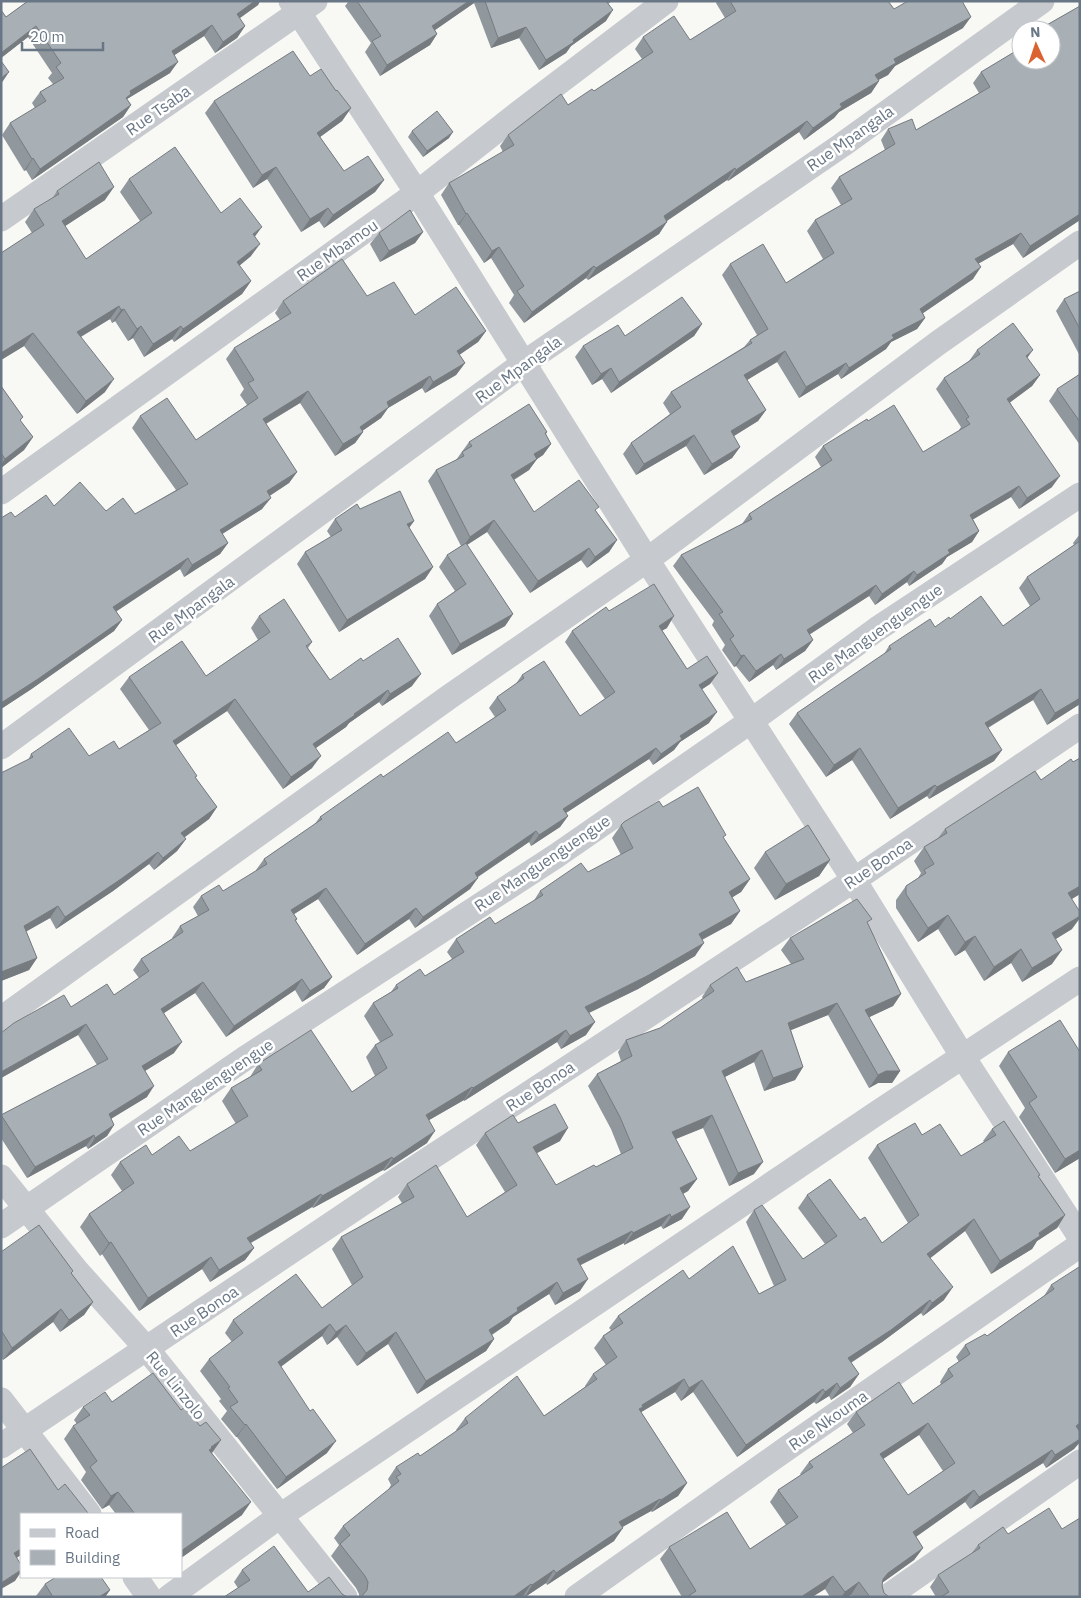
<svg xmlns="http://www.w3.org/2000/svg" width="1081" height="1598" viewBox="0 0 1081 1598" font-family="'IBM Plex Sans',sans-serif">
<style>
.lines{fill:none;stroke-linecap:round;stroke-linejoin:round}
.minor{stroke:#c6c9cd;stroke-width:25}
.wall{fill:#90979d;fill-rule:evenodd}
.shaded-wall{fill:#767b7f}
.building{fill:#a8b0b6;stroke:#767b7f;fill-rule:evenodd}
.labels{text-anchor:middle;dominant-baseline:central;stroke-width:5;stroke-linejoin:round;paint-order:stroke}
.street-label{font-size:16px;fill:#687685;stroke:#fff}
</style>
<rect width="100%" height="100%" fill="#f8f8f5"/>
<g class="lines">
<!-- minor -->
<g class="minor">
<path d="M291,1L417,193L647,560L854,880L963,1057L1080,1237"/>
<path d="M1,219L315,1"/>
<path d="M1,492L417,193L520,112L666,1"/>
<path d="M1,747L524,363L842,145L1042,1"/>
<path d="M1,1019L449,697L647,560L938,343L1080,243"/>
<path d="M1,1177L77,1271L147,1349L345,1597"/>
<path d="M1,1226L244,1059L556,856L751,721L877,629L1080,495"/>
<path d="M1,1400L89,1514"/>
<path d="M1,1446L403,1176L854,880L1080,726"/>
<path d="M135,1577L149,1597"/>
<path d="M169,1597L280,1516L877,1113L1080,979"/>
<path d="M577,1597L786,1449L1080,1245"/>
<path d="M887,1597L1080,1462"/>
</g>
</g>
<!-- wall -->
<g class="wall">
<path d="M28,1H260L258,5L239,18L245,26L237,38L215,53L204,36L174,55L170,73L127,99L131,105L123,117L32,180L26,170L24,171L2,135L10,123L35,108L32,103L40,92L53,84L48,78L52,73L28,37L1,58V10L6,17Z"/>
<path d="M349,1H612L608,4L606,21L571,46L566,53L539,70L519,38L491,48L474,3L435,30L437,34L430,45L380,76L365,52L371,43L345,6Z"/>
<path d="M717,1H888L894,9L963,3V28L895,66L888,75L878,80L879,81L871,93L839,112L834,118L804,140L799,132L728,181L727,180L667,221L659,234L588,280L586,278L524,323L509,303L514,295L491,258L484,263L459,225H458L441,195L449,183L503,152L500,146L508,135L594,91L642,59L635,49L643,37L690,40L725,18L716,3Z"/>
<path d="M1080,6V220L1023,258L1013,244L978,264L973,279L923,313L925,318L917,329L891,342L886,349L841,379L838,374L799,398L777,362L747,380L766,410L758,421L733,436L740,447L732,458L704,475L686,446L636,475L623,454L631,443L670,414L663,403L671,392L744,347L750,340L757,335L722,275L730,264L786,283L823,259L807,231L815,220L841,205L831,188L839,177L885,150L881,140L888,129L916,130L979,93L973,83L981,72L1051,30H1043L1045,26Z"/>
<path d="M310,76L336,91L351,108L342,121L320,137L344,171L384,180L375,192L324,228L319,221L301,232L267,179L253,188L205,113L214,101Z"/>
<path d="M412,131L449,138L423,157L408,137Z"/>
<path d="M129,179L221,213L255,237L251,256L239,266L251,281L242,294L174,342L172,339L144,357L133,338L128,341L115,321L112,323L110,319L81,337L105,392L77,414L24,346L1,360V253L32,233L25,222L34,209L52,199L57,191L105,200L65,226L86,259L140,221L120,192Z"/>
<path d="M423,232L415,243L380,262L370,244L379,233Z"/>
<path d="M1080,291V356L1056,311L1064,299Z"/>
<path d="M367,296L415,315L486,331L478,342L459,355L465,363L456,375L425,393L422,388L388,408L381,418L362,431L363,432L355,443L335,456L300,403L266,424L297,472L289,483L269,496L262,509L222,534L228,543L220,554L184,577L180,569L116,611L122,620L114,631L30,690L1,709V518L15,517L54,506L135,514L176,490L132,428L140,416L196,440L247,405L240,395L244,389L226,359L234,348L280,320L275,313L283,301Z"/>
<path d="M702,324L694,336L611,393L602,379L592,385L575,357L583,346L625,336Z"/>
<path d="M977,350L1027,358L1040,375L1032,386L1010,402L1052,487L1019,509L1011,497L973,519L979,531L972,542L947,557L942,564L909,586L907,582L875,605L869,596L809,635L813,640L805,651L776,670L773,665L749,682L736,666L734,667L722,650L725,645L712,625L714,621L673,566L681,555L742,524L749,514L821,467L815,457L823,446L868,421L923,452L959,431V430L961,427L936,389L944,378L969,361Z"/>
<path d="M1080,374V445L1049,401L1057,389Z"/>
<path d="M1,386L23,417L20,421L33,437L24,450L1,468Z"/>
<path d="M547,432L546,434L551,444L543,455L537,459L529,470L514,480L534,512L596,511L617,540L609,552L587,568L581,560L530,593L487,532L467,545L513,614L505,626L452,655L429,616L437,604L455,591L439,567L447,555L461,546L428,481L436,470L456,460L469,442Z"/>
<path d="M360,509L414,521L409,528L433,567L425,579L339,632L297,564L305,552L331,537L327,531L335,519Z"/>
<path d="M1080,534V704L1047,725L1033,700L988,728L1002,750L994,761L929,799L927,796L890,819L852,760L826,777L789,724L797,713L884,654L889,646L935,627L950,619L1003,626L1030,606L1019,588L1027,577L1074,545L1073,543Z"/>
<path d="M609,611L667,628L662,630L687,669L718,673L710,684L702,689L709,723L680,742L674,750L653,765L649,759L566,813L568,816L560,827L531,846L529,842L478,877L470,889L415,928L409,919L357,955L318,899L294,914L297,919L296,921L332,977L324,988L302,1002L295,990L226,1037L195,993L164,1013L174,1053L145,1071L147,1097L111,1118L114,1125L107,1136L88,1149L86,1146L27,1178L1,1138V1115L97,1065L78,1035L1,1078V1033L71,1007L114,995L139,978L133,970L141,959L173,938H172L180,926L198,916L193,907L201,896L223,891L257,871L256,870L264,859L314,825L320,817L383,777L456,743L495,717L489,708L497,697L515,685L522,675L580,716L605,699L565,642L572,631Z"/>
<path d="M259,616L312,642L308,648L330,680L363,661L412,686L382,706L379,702L349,723L346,727L316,748L312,768L283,789L227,711L176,745L195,777L217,807L209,819L184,837L186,839L177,851L154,870L149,864L113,891L56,929L50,918L26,931L37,958L29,970L1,981V773L28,760L31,754L89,756L119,749L149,730L120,689L129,677L206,676L258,640L251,628Z"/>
<path d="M1080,758V894L1072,899V929L1056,939L1052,964L1022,982L1011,963L984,981L965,950L955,956L938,929L918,942L896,908V900L906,886L918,878L921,873L914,861L924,847L938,838L945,829L1041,780L1073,762Z"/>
<path d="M663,807L724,839L750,879L741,892L732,897L740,911L731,924L702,940L695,956L638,989L589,1013L586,1035L561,1049L557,1042L464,1101V1100L429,1120L427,1143L384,1171L383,1170L313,1208L312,1207L251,1243L254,1248L245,1260L210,1282L202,1269L139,1311L102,1254L100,1256L80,1227L89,1214L122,1191L111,1175L120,1162L152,1155L190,1151L236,1124L222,1101L231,1088L250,1077L258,1064L352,1092L375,1076L366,1057L375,1045L380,1042L364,1016L373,1003L391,992L396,985L425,976L452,959L447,952L456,939L495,924L533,902L540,891L588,872L621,855L612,838L621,825Z"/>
<path d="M765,852L830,860L819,876L775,900L754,868Z"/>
<path d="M868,924L901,994L893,1006L869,1017L900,1071L892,1083H878L869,1088L828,1015L791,1030L803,1067L795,1080L764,1091L754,1062L725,1077L754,1174L729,1186L703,1128L676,1139L697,1179L688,1191L683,1194L682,1219L663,1229L661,1226L624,1245V1243L581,1265L580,1291L555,1305L549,1294L513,1317L509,1323L492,1335L494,1339L486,1351L417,1394L388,1344L357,1366L337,1337L327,1345L322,1336L281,1366L327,1453L277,1489L237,1437H236L221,1419L227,1411L219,1401L221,1399L200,1371L209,1359L232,1342L225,1333L233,1320L322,1308L352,1285L332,1249L341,1237L402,1203L398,1197L407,1184L467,1217L505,1192L476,1145L485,1133L518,1123L560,1141L536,1153L556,1185L596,1167L621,1154L611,1129L588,1086L597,1074L621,1061L618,1052L626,1040L660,1028L703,999L702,997L710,985L746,982L791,964L781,950L790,938Z"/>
<path d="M1008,1052H1080V1158L1055,1173L1019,1117L1025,1108L999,1066Z"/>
<path d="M992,1129L1039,1177L1065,1215L1057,1228L1037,1241L1032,1249L991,1274L965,1231L930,1258L944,1300L923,1316L921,1313L882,1342L851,1363L859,1374L850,1387L831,1400L829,1396L816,1404L814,1402L737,1457L693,1392L681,1401L675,1392L641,1412L687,1483L678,1496L652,1512L651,1511L622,1527L614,1541L547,1585L546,1583L525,1597H359V1594L356,1588L331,1556L339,1545L334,1538L343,1526L388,1490L391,1485L388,1479L396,1467L420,1456L457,1431L456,1430L465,1418L544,1416L585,1387V1386L593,1374L606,1365L594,1348L603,1336L611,1330L609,1328L618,1316L689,1279L759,1294L774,1286L746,1222L754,1210L803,1259L825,1244L798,1208L807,1195L860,1220L882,1243L908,1223L868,1158L877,1145L922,1135L961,1156L984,1142L983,1141Z"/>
<path d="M1,1252L73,1271L71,1273L93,1302L84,1315L60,1332L53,1322L3,1360L1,1357Z"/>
<path d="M1080,1269V1442L1074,1449L1046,1468L1043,1463L970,1509L965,1502L916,1537L923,1548L914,1560L882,1583V1586L884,1593L889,1597H852L851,1595L848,1597H830L825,1589L812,1597H682L660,1559L669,1547L750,1549L786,1525L770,1502L778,1490L801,1475L800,1474L809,1462L853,1433L847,1424L856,1412L913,1404L941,1384L940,1382L948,1369L959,1362L956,1357L965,1345L987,1336L1044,1296L1051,1285ZM919,1435L943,1471L908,1495L883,1459Z"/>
<path d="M112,1402L212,1453L242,1515L181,1558V1514H116L109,1505L102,1509L81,1480L86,1472L64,1439L73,1426L77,1424L74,1420L83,1407Z"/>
<path d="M1062,1529L1080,1597H936L930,1587L938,1575L971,1554L978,1545L1008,1534Z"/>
<path d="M242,1570L308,1592L342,1594L347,1597L238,1588L234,1582Z"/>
<path d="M45,1584L110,1590L105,1597H37L36,1596Z"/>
</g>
<!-- shaded-wall -->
<g class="shaded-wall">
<path d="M255,1H260L258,5L229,26L237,14Z"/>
<path d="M469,1H475L474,3L425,37L432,26Z"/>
<path d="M613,10L606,21L571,46L566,53L539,70L546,60Z"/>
<path d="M971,17L963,28L895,66L888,75L867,86L875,75L894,59Z"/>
<path d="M212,25L204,36L164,62L172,51Z"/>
<path d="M36,26L28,37L1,58V53Z"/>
<path d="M245,26L237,38L215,53L223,42Z"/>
<path d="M526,27L519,38L491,48L498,38Z"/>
<path d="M437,34L430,45L380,76L387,65Z"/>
<path d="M178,62L170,73L127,99L123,105L118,109L130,91Z"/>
<path d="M9,72L1,84V78Z"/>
<path d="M879,81L871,93L839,112L834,118L804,140L813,128L840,104Z"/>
<path d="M131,105L123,117L32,180L40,169Z"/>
<path d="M351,108L342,121L309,145L317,133Z"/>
<path d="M807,121L799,132L728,181L736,170Z"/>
<path d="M453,132L449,138L423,157L427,151Z"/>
<path d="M33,158L26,170L24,171L32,159Z"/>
<path d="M276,167L267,179L253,188L262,175Z"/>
<path d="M735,168L727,180L656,228L664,216Z"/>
<path d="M384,180L375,192L324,228L333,215Z"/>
<path d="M114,187L105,200L53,234L62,221Z"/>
<path d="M328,208L319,221L301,232L310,219Z"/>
<path d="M467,213L459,225H458L466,214Z"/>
<path d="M1080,214V220L1023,258L1030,246Z"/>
<path d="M667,222L659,234L588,280L596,268Z"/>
<path d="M262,227L253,239V234Z"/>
<path d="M423,232L415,243L380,262L389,251Z"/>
<path d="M1021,233L1013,244L967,270L975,259Z"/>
<path d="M260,244L251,256L228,275L237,262Z"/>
<path d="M499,247L491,258L484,263L492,251Z"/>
<path d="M594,266L586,278L524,323L532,312Z"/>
<path d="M981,267L973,279L913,320L920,309Z"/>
<path d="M251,281L242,294L174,342L183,329Z"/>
<path d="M119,306L110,319L68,344L77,332Z"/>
<path d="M124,309L115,321L112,323L121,310Z"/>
<path d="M925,318L917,329L891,342L886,349L841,379L849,368L892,335Z"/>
<path d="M702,324L694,336L611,393L619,382Z"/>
<path d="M141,326L133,338L128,341L137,329Z"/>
<path d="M181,326L172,339L144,357L153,344Z"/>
<path d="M486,331L478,342L449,362L457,351Z"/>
<path d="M33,333L24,346L1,360V353Z"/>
<path d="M1033,350L1025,361L1026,356Z"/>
<path d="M785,351L777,362L737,386L744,375Z"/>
<path d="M465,363L456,375L425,393L433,382Z"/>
<path d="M846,363L838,374L799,398L806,387Z"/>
<path d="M611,368L602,379L592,385L601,374Z"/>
<path d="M1040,375L1032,386L1000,410L1007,399Z"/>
<path d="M430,376L422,388L388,408L381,418L352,438L360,427L387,402Z"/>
<path d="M114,379L105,392L77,414L86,401Z"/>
<path d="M308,391L300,403L255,430L263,419Z"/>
<path d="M766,410L758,421L723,443L731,431Z"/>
<path d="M363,432L355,443L335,456L343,444Z"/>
<path d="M694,435L686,446L636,475L644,464Z"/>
<path d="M33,437L24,450L1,468V465L5,459Z"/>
<path d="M551,444L543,455L537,459L529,470L503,486L511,475L534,454Z"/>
<path d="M740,447L732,458L704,475L712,464Z"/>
<path d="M297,472L289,483L259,503L267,491Z"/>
<path d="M1060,476L1052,487L1019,509L1027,498Z"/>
<path d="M1019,486L1011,497L962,526L970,515Z"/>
<path d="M271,498L262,509L211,541L220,530Z"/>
<path d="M494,520L487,532L462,548L470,537Z"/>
<path d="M414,521L406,532L407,524Z"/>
<path d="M979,531L972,542L947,557L942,564L909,586L917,575L948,550Z"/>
<path d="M617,540L609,552L587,568L595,557Z"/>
<path d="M228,543L220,554L184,577L192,565Z"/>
<path d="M589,548L581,560L530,593L538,581Z"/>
<path d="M188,558L180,569L105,619L113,607Z"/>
<path d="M433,567L425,579L339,632L347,620Z"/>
<path d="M914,571L907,582L875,605L882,594Z"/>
<path d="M876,585L869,596L799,641L807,630Z"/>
<path d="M513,614L505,626L452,655L460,644Z"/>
<path d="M674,616L667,628L651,637L659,626Z"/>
<path d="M122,620L114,631L30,690L1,709V703Z"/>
<path d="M813,640L805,651L776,670L784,659Z"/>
<path d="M781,654L773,665L749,682L756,671Z"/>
<path d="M744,655L736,666L734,667L741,656Z"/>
<path d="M718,673L710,684L692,696L699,685Z"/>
<path d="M421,674L412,686L382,706L390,694Z"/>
<path d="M1041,689L1033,700L977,734L985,723Z"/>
<path d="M388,690L379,702L349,723L346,727L304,756L313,744Z"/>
<path d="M1080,698V704L1047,725L1055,713Z"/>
<path d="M235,699L227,711L164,753L173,741Z"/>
<path d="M717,712L709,723L680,742L674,750L653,765L661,754L680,736Z"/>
<path d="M656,748L649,759L555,820L563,809Z"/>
<path d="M860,748L852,760L826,777L834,765Z"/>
<path d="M1002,750L994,761L929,799L937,787Z"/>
<path d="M321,756L312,768L283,789L291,777Z"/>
<path d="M935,785L927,796L890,819L898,808Z"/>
<path d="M217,807L209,819L173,846L181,833Z"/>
<path d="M568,816L560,827L531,846L539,835Z"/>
<path d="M536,831L529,842L467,884L475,873Z"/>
<path d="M186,839L177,851L154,870L163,858Z"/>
<path d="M158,852L149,864L113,891L56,929L65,917Z"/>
<path d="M830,860L819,876L775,900L786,884Z"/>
<path d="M478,878L470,889L415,928L423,917Z"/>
<path d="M750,879L741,892L720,905L729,892Z"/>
<path d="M1080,886V894L1058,907L1068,893Z"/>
<path d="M326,888L318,899L283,921L291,910Z"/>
<path d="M58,906L50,918L15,938L24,926Z"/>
<path d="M416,908L409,919L357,955L365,944Z"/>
<path d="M740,911L731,924L690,946L699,934Z"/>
<path d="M948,915L938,929L918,942L928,928Z"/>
<path d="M1080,916V918L1072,929L1042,947L1052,933Z"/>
<path d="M975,936L965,950L955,956L965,942Z"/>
<path d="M704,943L695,956L638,989L576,1019L585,1007Z"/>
<path d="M1021,949L1011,963L984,981L994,967Z"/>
<path d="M1062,950L1052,964L1022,982L1032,968Z"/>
<path d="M37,958L29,970L1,981V972Z"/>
<path d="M332,977L324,988L302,1002L310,991Z"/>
<path d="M302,979L295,990L226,1037L234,1026Z"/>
<path d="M203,982L195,993L153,1020L161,1009Z"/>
<path d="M901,994L893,1006L857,1023L865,1010Z"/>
<path d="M837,1003L828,1015L779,1035L788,1023Z"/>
<path d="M595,1022L586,1035L561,1049L570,1036Z"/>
<path d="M86,1024L78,1035L1,1078V1072Z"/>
<path d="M566,1030L557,1042L464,1101L473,1088Z"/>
<path d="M182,1042L174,1053L135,1077L142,1066Z"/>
<path d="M762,1050L754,1062L713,1083L722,1071Z"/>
<path d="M803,1067L795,1080L764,1091L773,1078Z"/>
<path d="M886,1071H900L892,1083H878L869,1088L878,1075Z"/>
<path d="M154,1086L147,1097L101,1125L109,1114Z"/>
<path d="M472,1087L464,1100L417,1127L426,1115Z"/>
<path d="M712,1115L703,1128L663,1144L672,1132Z"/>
<path d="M114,1125L107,1136L88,1149L95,1138Z"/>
<path d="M568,1128L560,1141L524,1160L533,1147Z"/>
<path d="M435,1131L427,1143L384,1171L393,1159Z"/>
<path d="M94,1135L86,1146L27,1178L35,1167Z"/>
<path d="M1080,1150V1158L1055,1173L1065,1159Z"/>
<path d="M392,1157L383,1170L313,1208L322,1196Z"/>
<path d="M763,1162L754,1174L729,1186L738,1173Z"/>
<path d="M697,1179L688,1191L671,1200L680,1188Z"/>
<path d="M321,1194L312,1207L238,1250L247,1238Z"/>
<path d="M690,1207L682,1219L663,1229L671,1217Z"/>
<path d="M670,1214L661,1226L624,1245L633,1233Z"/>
<path d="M1065,1215L1057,1228L1037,1241L1032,1249L991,1274L1000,1261Z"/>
<path d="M974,1219L965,1231L919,1267L927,1254Z"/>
<path d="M632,1231L624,1243L568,1271L577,1259Z"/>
<path d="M111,1242L102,1254L100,1256L109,1243Z"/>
<path d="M254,1248L245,1260L210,1282L219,1270Z"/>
<path d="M211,1257L202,1269L139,1311L148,1298Z"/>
<path d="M588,1279L580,1291L555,1305L563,1293Z"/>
<path d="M557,1282L549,1294L513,1317L509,1323L480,1342L489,1330L517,1308Z"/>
<path d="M953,1287L944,1300L923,1316L932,1303Z"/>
<path d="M930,1300L921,1313L882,1342L839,1370L848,1358Z"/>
<path d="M93,1302L84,1315L60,1332L69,1320Z"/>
<path d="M61,1309L53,1322L3,1360L12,1348Z"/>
<path d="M330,1324L322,1336L270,1375L278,1362Z"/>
<path d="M346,1325L337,1337L327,1345L336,1332Z"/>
<path d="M396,1332L388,1344L357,1366L366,1353Z"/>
<path d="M494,1339L486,1351L417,1394L426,1381Z"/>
<path d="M859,1374L850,1387L831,1400L840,1388Z"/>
<path d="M684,1379L675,1392L638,1414L634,1419L642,1405Z"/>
<path d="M702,1380L693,1392L681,1401L689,1388Z"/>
<path d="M837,1383L829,1396L816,1404L825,1392Z"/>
<path d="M823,1389L814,1402L737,1457L746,1445Z"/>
<path d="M928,1423L919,1435L871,1467L880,1454Z"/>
<path d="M1080,1423V1431L1067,1438L1076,1426Z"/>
<path d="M246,1424L237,1437H236L245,1425Z"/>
<path d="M1080,1439V1442L1074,1449L1046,1468L1055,1455Z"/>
<path d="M221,1440L212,1453L203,1461L211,1447Z"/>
<path d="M336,1441L327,1453L277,1489L286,1477Z"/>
<path d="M1052,1450L1043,1463L970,1509L979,1497Z"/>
<path d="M687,1483L678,1496L652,1512L661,1500Z"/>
<path d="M974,1490L965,1502L904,1545L913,1532Z"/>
<path d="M118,1492L109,1505L102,1509L111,1496Z"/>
<path d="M660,1499L651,1511L610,1534L619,1522Z"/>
<path d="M251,1502L242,1515L181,1558V1551Z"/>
<path d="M623,1528L614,1541L547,1585L556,1573Z"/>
<path d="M923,1548L914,1560L879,1585L888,1573Z"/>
<path d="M21,1549V1555L6,1565L14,1553Z"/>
<path d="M21,1570V1572L15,1581L1,1589V1583Z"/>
<path d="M554,1570L546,1583L525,1597L532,1585Z"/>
<path d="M833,1576L825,1589L812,1597H801Z"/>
<path d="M859,1582L851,1595L848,1597H841L845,1592Z"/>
<path d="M531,1584L523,1596L513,1597Z"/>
<path d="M110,1590L105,1597H99Z"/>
</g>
<!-- building -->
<g class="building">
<path d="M28,1H255L237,14L245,26L223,42L212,25L172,51L178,62L130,91L131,94L126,98L131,105L40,169L33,158L32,159L10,123L46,101L40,92L64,78L56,67L61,63L36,26L1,53V10L6,17Z"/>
<path d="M357,1H469L432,26L437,34L387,65L372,41L381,36Z"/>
<path d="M485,1H606L613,10L573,40L574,42L546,60L526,27L498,38Z"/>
<path d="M730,1H888L894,9L908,1H962L971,17L894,59L896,63L875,75L879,81L840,104L842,107L813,128L807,121L736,170L735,168L664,216L667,222L596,268L594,266L532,312L517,291L524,286L499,247L492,251L467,213L466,214L449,183L514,145L508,135L561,94L568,105L592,89L594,91L653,52L643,37L674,16L690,40L736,11Z"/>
<path d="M1080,6V214L1030,246L1021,233L975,259L981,267L920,309L925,318L892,335L894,338L849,368L846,363L806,387L785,351L744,375L766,410L731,431L740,447L712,464L694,435L644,464L631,443L681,407L671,392L752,343L750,340L768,329L730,264L763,244L786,283L834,253L815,220L852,199L839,177L895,144L888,129L912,119L916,130L990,87L981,72L1021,48V60H1051V30H1048L1045,26Z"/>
<path d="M293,51L310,76L321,69L336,91L337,90L351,108L317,133L344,171L368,156L384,180L333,215L328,208L310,219L276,167L262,175L214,101Z"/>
<path d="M1,61L9,72L1,78Z"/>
<path d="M437,111L453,132L427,151L412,131Z"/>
<path d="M175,147L221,213L240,198L262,227L253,234L260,244L237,262L251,281L183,329L181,326L153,344L141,326L137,329L124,309L121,310L119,306L77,332L114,379L86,401L33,333L1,353V253L44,225L34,209L59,194L57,191L99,162L114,187L62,221L86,259L152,213L129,179Z"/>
<path d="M410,210L423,232L389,251L379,233Z"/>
<path d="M342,259L367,296L394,282L415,315L456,287L486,331L457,351L465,363L433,382L430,376L387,402L389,407L360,427L363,432L343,444L308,391L263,419L297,472L267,491L271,498L220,530L228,543L192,565L188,558L113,607L122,620L38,679L1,703V518L11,512L15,517L46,495L54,506L80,482L106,511L123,498L135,514L188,484L140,416L167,398L196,440L258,398L248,383L254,380L234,348L291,313L283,301Z"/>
<path d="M1080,291V329L1064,299Z"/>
<path d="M682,297L702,324L619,382L611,368L601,374L583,346L618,325L625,336Z"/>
<path d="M1013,323L1033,350L1026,356L1040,375L1007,399L1060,476L1027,498L1019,486L970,515L979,531L948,550L950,553L917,575L914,571L882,594L876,585L807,630L813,640L784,659L781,654L756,671L744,655L741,656L730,639L734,636L719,614L723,612L681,555L752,519L749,514L832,460L823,446L867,419L868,421L894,405L923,452L970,424L966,419L969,417L944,378L980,354L977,350Z"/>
<path d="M1080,374V422L1057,389Z"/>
<path d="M1,386L23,417L20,420L33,437L5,459L1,453Z"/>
<path d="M529,404L547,432L545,433L551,444L534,454L537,459L511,475L534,512L579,480L599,507L595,510L617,540L595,557L589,548L538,581L494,520L470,537L436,470L464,456L462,452L472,446L469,442Z"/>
<path d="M400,491L414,521L407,524L433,567L347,620L305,552L342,530L335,519L357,504L360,509Z"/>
<path d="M1080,541V698L1055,713L1041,689L985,723L1002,750L937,787L935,785L898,808L860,748L834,765L797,713L891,649L889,646L930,619L935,627L949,617L950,619L981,596L1003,626L1040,599L1027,577Z"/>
<path d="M466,543L513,614L460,644L437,604L466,584L447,555Z"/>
<path d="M654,584L674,616L659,626L687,669L707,656L718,673L699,685L717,712L680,736L682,739L661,754L656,748L563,809L568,816L539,835L536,831L475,873L478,878L423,917L416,908L365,944L326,888L291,910L297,919L295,920L332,977L310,991L302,979L234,1026L203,982L161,1009L182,1042L142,1066L154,1086L109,1114L114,1125L95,1138L94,1135L35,1167L1,1115L108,1059L86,1024L1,1072V1033L14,1023L64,995L71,1007L107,984L114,995L149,971L141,959L183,932L180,926L209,910L201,896L219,885L223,891L267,864L264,859L322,819L320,817L381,774L383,777L448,732L456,743L506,710L497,697L524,678L522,675L544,661L580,716L615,692L572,631L606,607L609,611Z"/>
<path d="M284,599L312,642L306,646L330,680L361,658L363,661L398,638L421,674L390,694L388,690L354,714L355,715L313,744L321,756L291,777L235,699L173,741L197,776L195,777L217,807L181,833L186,839L163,858L158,852L121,879L65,917L58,906L24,926L37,958L1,972V773L33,757L31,754L69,728L89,756L114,741L119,749L161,723L129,677L182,641L206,676L270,632L259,616Z"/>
<path d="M1080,758V886L1068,893L1080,912V916L1052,933L1062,950L1032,968L1021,949L994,967L975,936L965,942L948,915L928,928L906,894V886L926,873L924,870L934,864L924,847L947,833L945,829L1035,771L1041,780L1071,759L1073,762Z"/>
<path d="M698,787L726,835L723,837L750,879L729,892L740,911L699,934L704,943L647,976L585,1007L595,1022L570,1036L566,1030L473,1088L472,1087L426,1115L435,1131L393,1159L392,1157L322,1196L321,1194L247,1238L254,1248L219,1270L211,1257L148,1298L111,1242L109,1243L89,1214L134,1183L120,1162L146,1145L152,1155L179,1136L190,1151L248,1116L231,1088L262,1070L258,1064L311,1030L352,1092L387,1068L375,1045L393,1035L373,1003L398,988L396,985L420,969L425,976L464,952L456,939L490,917L495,924L543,895L540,891L581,863L588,872L633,848L621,825L624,822L659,801L663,807Z"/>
<path d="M808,825L830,860L786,884L765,852Z"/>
<path d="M857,899L872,919L867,922L901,994L865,1010L900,1071H886L878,1075L837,1003L788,1023L803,1067L773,1078L762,1050L722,1071L763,1162L738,1173L712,1115L672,1132L697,1179L680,1188L690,1207L671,1217L670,1214L633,1233L632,1231L577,1259L588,1279L563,1293L557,1282L517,1308L518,1311L489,1330L494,1339L426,1381L396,1332L366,1353L346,1325L336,1332L330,1324L278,1362L310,1411L313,1409L336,1441L286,1477L246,1424L245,1425L230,1407L238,1402L228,1388L230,1387L209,1359L243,1333L233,1320L296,1274L322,1308L363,1277L341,1237L414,1197L407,1184L436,1165L467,1217L517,1185L485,1133L513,1115L518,1123L555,1104L568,1128L533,1147L556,1185L594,1165L596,1167L633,1148L620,1117L597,1074L632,1056L626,1040L660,1028L714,991L710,985L737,967L746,982L804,959L790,938Z"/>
<path d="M1060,1020L1080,1052V1150L1065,1159L1029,1103L1037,1097L1008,1052Z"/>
<path d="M1004,1121L1040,1175L1038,1176L1065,1215L1039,1233L1040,1236L1000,1261L974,1219L927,1254L953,1287L932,1303L930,1300L891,1330L848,1358L859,1374L840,1388L837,1383L825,1392L823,1389L746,1445L702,1380L689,1388L684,1379L642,1405L643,1407L639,1409L687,1483L661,1500L660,1499L619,1522L623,1528L556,1573L554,1570L532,1585L531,1584L513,1597H361L362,1596L367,1590L368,1582L365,1576L340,1544L350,1535L343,1526L399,1481L396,1477L401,1474L396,1467L418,1453L420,1456L468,1423L465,1418L517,1376L544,1416L597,1379L593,1374L617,1357L603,1336L623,1323L618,1316L683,1270L689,1279L733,1246L759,1294L786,1280L754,1210L762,1205L803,1259L837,1236L807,1195L830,1179L860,1220L865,1217L882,1243L919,1215L877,1145L915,1123L922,1135L940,1124L961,1156L996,1135L992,1129Z"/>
<path d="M39,1225L73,1271L71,1273L93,1302L69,1320L61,1309L12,1348L1,1330V1252Z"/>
<path d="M1079,1267L1080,1269V1423L1076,1426L1080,1432V1439L1055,1455L1052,1450L979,1497L974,1490L913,1532L923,1548L888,1573L883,1579L882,1586L884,1593L889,1597H870L859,1582L845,1592L833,1576L801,1597H687L696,1591L669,1547L727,1512L750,1549L798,1517L778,1490L813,1467L809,1462L865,1425L856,1412L899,1382L913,1404L953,1376L948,1369L970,1354L965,1345L985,1334L987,1336L1054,1289L1051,1285ZM928,1423L955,1463L908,1495L880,1454Z"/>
<path d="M153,1373L181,1410L185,1407L200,1426L206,1422L221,1440L211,1447L212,1448L209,1450L251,1502L181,1551V1514H135L118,1492L111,1496L90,1467L97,1461L73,1426L90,1415L83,1407L105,1392L112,1402Z"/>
<path d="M30,1449L58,1490L65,1484L88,1513L87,1514H21V1549L14,1553L21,1565V1570L1,1583V1468Z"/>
<path d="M1049,1508L1062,1529L1080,1518V1597H941L949,1592L938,1575L980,1548L978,1545L1003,1527L1008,1534Z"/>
<path d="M274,1546L308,1592L329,1577L342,1594L347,1597H224L250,1580L242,1570Z"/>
<path d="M56,1577H101L110,1590L99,1597H53L45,1584Z"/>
</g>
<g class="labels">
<!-- street labels -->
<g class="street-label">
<text transform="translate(158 110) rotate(-35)">Rue Tsaba</text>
<text transform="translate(850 138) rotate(-35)">Rue Mpangala</text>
<text transform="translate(337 250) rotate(-35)">Rue Mbamou</text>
<text transform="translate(518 369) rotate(-36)">Rue Mpangala</text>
<text transform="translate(191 609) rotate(-36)">Rue Mpangala</text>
<text transform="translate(875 633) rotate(-35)">Rue Manguenguengue</text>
<text transform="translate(542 863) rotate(-34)">Rue Manguenguengue</text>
<text transform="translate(878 863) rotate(-34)">Rue Bonoa</text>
<text transform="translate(540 1086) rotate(-33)">Rue Bonoa</text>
<text transform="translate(205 1087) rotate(-34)">Rue Manguenguengue</text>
<text transform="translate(204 1311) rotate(-34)">Rue Bonoa</text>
<text transform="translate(176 1385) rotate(51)">Rue Linzolo</text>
<text transform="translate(828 1420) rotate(-35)">Rue Nkouma</text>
</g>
</g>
<!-- border -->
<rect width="1081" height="1598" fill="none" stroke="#687685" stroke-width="5"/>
<!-- legend -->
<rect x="20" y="1513" width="162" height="65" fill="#ffffff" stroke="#c3c8ce"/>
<rect x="30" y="1529" width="25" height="8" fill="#c6c9cd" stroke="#c3c8ce"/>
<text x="65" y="1538" font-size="15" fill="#687685">Road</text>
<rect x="30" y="1550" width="25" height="15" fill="#a8b0b6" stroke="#c3c8ce"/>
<text x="65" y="1563" font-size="15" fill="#687685">Building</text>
<!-- north arrow -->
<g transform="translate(1036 45) rotate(357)"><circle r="24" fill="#ffffff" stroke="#c3c8ce"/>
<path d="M0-4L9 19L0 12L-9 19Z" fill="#db6332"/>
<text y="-8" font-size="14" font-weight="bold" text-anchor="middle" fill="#687685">N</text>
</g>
<!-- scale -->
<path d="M22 42v8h81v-8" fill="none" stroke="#687685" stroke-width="2.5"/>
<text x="30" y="42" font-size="15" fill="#687685" stroke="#ffffff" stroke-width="4" paint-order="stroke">20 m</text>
</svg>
